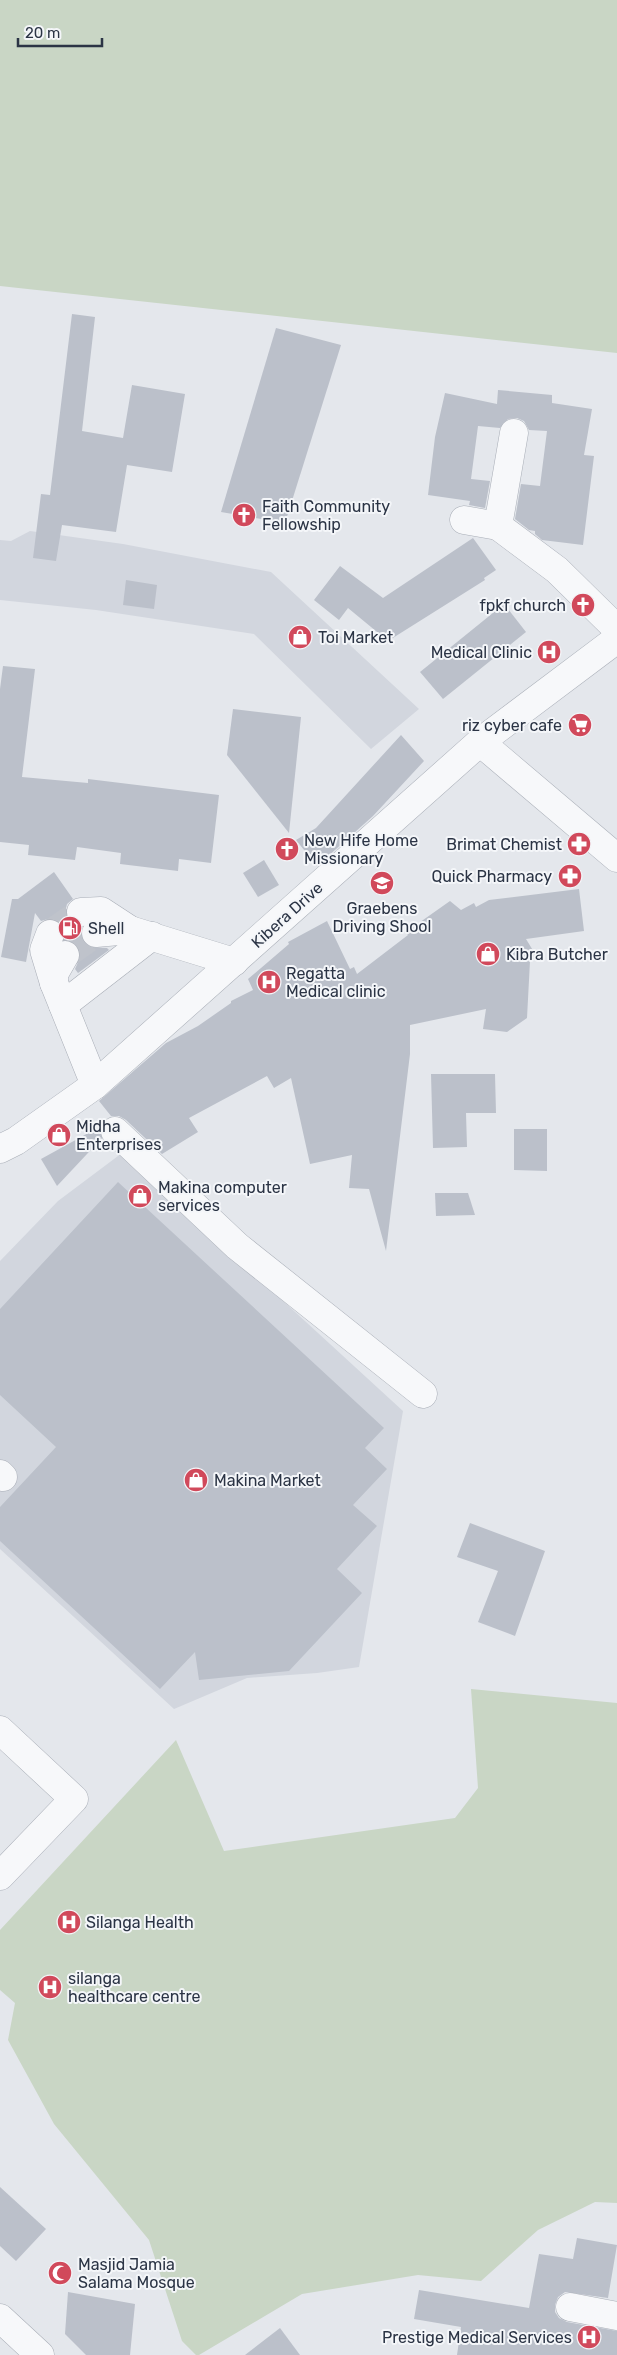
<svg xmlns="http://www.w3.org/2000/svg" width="617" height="2355" viewBox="0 0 617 2355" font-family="Rubik,sans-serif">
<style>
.built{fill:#d2d6de}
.green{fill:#c9d6c5}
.building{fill:#bbc0ca}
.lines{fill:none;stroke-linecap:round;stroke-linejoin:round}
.minor-tunnel{stroke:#bfc3cb;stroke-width:28;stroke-dasharray:28 14;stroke-linecap:butt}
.minor-casing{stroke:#a9aeb7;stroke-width:29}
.minor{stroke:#f7f8fa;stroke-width:28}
.labels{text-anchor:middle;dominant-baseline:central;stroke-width:4;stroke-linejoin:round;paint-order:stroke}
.poi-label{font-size:16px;fill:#2b3445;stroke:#f4f6f9;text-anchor:start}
.street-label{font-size:16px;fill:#2b3445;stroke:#f4f6f9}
</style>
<rect width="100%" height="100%" fill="#e4e7ec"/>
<!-- built -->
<g class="built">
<path d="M30,531L123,544L271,572L419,709L371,749L254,634L96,610L0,600V540L11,541Z"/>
<path d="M122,1153L403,1411L359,1667L317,1673L247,1678L174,1709L0,1549V1261L58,1201Z"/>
</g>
<!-- green -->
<g class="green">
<path d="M0,0H617V353L0,286Z"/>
<path d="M471,1689L617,1703V2203L595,2202L538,2230L481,2281L418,2275L302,2294L199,2355H196L182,2341L149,2240L54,2124L8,2040L15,2003L0,1990V1930L176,1740L224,1851L455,1818L478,1788Z"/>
</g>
<!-- building -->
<g class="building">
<path d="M72,314L95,317L82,431L123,438L132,385L185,394L172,472L127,465L116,532L62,525L56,561L33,558L41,494L50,495Z"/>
<path d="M276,328L341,345L285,523L221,512Z"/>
<path d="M498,390L552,395V403L592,409L584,455L594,456L583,545L542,540L535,534V531L529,530L515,519L521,484L540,486L547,431L529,430L524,421L517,418L508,419L500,428L478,426L471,479L490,481L485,508L469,505L470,501L428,495L435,437L445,393L497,404Z"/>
<path d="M473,538L496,570L484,578L485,580L388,641L348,608L339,620L314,600L340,566L383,598Z"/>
<path d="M126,580L157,585L154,609L123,605Z"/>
<path d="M504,604L526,632L443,699L420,672Z"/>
<path d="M3,666L35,669L22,777L88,783V779L219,795L211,863L179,859L178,871L120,864L121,853L77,847L75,860L28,855L29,845L0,842V689Z"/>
<path d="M233,709L301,717L289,833L227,755Z"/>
<path d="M401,735L424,761L373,816L317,866L296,840L316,828Z"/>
<path d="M264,860L279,885L258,897L243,873Z"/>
<path d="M54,872L73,899L67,904L65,912L68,921L74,926L82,928L81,935L83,942L89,947L107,948L109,950L78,973L75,969L81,956L78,947L72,941L65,939V931L62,924L55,919H48L41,921L35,913L26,962L1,957L12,899H18Z"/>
<path d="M579,889L584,931L526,939L537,957L530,961L527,1018L507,1032L483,1029L486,1009L410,1025V1054L386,1251L369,1189L349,1188L352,1155L310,1164L291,1078L274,1088L267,1076L189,1118L198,1132L162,1154L126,1120L119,1116H111L99,1101L166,1043L198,1026L231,1003V1001L253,990L248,979L289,944L288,942L327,921L350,969L354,967L357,974L408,935L406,932L450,901L461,910L474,903L476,907L489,900Z"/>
<path d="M431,1074H495L496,1113H466L467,1147L433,1148Z"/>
<path d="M101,1126L102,1138L57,1186L41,1159Z"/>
<path d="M514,1129H547V1171L514,1170Z"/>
<path d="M118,1182L384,1428L365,1448L387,1469L353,1505L377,1526L337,1569L362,1593L289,1671L199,1680L195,1652L160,1689L0,1541V1507L56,1447L0,1395V1309Z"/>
<path d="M435,1193H468L475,1215L436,1216Z"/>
<path d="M470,1523L545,1551L515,1636L478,1622L498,1571L457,1557Z"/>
<path d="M0,2187L46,2229L16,2261L0,2246Z"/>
<path d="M577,2238L617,2245L608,2298L565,2292L558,2297L555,2305V2312L559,2318L567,2322L617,2331V2355H457L461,2327L414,2319L419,2290L529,2308L539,2254L573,2259Z"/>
<path d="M68,2292L135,2304L130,2355H86L65,2334Z"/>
<path d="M280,2328L300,2355H245Z"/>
</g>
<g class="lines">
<!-- minor-tunnel -->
<g class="minor-tunnel">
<path d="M50,934L81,912"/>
<path d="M65,955L96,933"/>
</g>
<!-- minor casing -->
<g class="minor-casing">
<g id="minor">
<path d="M514,433L498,526L557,570L617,629"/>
<path d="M464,520L498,526"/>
<path d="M480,742L617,858"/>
<path d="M81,912L101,911L130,930"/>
<path d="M96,933L130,930L234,962"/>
<path d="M50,934L44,950L54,983"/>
<path d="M65,955L54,974V983L95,1085"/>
<path d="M63,1005L152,936"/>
<path d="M115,1131L237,1246L423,1394"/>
<path d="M0,1149L16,1141L95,1085L480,742L617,639"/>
<path d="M0,1474L3,1477"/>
<path d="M0,1730L74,1799L0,1876"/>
<path d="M570,2307L617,2316"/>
<path d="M0,2318L40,2355"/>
</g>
</g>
<!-- minor -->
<use href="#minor" class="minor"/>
</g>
<!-- icons -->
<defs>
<g id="church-disc" transform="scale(1.25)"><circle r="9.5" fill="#d1495b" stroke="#f4f6f9"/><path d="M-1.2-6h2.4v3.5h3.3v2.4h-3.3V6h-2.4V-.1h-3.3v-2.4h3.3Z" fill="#fff"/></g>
<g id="shop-disc" transform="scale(1.25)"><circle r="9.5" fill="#d1495b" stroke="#f4f6f9"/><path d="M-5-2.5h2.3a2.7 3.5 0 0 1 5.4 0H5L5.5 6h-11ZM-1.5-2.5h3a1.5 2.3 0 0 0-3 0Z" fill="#fff"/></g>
<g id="hospital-disc" transform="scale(1.25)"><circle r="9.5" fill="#d1495b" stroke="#f4f6f9"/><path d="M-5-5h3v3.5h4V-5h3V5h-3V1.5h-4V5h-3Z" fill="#fff"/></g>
<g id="supermarket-disc" transform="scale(1.25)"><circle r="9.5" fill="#d1495b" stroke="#f4f6f9"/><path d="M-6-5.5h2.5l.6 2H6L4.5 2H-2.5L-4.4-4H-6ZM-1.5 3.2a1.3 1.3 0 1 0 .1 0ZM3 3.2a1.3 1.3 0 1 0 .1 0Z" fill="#fff"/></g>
<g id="pharmacy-disc" transform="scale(1.25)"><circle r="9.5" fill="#d1495b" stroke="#f4f6f9"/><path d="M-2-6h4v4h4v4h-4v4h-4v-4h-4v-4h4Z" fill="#fff"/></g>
<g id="school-disc" transform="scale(1.25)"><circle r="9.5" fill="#d1495b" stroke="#f4f6f9"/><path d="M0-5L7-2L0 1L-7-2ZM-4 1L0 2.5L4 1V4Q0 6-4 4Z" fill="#fff"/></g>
<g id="fuel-disc" transform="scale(1.25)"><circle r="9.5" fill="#d1495b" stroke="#f4f6f9"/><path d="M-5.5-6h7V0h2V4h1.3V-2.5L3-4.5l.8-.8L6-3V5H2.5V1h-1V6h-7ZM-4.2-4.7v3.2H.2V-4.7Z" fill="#fff"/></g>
<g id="mosque-disc" transform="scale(1.25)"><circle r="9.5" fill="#d1495b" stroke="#f4f6f9"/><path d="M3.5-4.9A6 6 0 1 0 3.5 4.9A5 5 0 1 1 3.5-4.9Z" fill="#fff"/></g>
</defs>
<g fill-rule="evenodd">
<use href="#church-disc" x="244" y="515"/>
<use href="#church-disc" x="583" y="605"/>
<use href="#shop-disc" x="300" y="637"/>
<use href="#hospital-disc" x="549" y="652"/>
<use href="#supermarket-disc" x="580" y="725"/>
<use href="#pharmacy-disc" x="579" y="844"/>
<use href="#church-disc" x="287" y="849"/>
<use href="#pharmacy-disc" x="570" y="876"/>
<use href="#school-disc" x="382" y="883"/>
<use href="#fuel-disc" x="70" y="928"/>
<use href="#shop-disc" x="488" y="954"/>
<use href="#hospital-disc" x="269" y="982"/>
<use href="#shop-disc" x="59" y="1135"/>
<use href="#shop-disc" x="140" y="1196"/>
<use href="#shop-disc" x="196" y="1480"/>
<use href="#hospital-disc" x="69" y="1922"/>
<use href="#hospital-disc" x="50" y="1987"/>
<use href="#mosque-disc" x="60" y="2273"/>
<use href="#hospital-disc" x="589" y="2337"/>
</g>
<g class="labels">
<!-- poi labels -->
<g class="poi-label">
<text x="262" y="506">Faith Community<tspan x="262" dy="18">Fellowship</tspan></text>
<text x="566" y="605" text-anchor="end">fpkf church</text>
<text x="318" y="637">Toi Market</text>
<text x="532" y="652" text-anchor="end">Medical Clinic</text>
<text x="562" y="725" text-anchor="end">riz cyber cafe</text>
<text x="304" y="840">New Hife Home<tspan x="304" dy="18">Missionary</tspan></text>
<text x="562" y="844" text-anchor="end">Brimat Chemist</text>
<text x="552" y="876" text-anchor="end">Quick Pharmacy</text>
<text x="382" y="908" text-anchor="middle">Graebens<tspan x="382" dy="18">Driving Shool</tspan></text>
<text x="88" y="928">Shell</text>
<text x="506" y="954">Kibra Butcher</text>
<text x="286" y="973">Regatta<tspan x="286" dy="18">Medical clinic</tspan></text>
<text x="76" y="1126">Midha<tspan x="76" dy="18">Enterprises</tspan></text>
<text x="158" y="1187">Makina computer<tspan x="158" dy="18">services</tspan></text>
<text x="214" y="1480">Makina Market</text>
<text x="86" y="1922">Silanga Health</text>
<text x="68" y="1978">silanga<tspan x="68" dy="18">healthcare centre</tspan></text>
<text x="78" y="2264">Masjid Jamia<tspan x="78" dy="18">Salama Mosque</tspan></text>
<text x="572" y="2337" text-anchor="end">Prestige Medical Services</text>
</g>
<!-- street labels -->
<g class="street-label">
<text transform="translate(287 915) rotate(-42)">Kibera Drive</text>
</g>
</g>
<!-- scale -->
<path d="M18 38v8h84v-8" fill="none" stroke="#2b3445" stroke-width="2.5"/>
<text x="25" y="38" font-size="15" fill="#2b3445" stroke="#f4f6f9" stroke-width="4" paint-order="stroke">20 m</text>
</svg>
